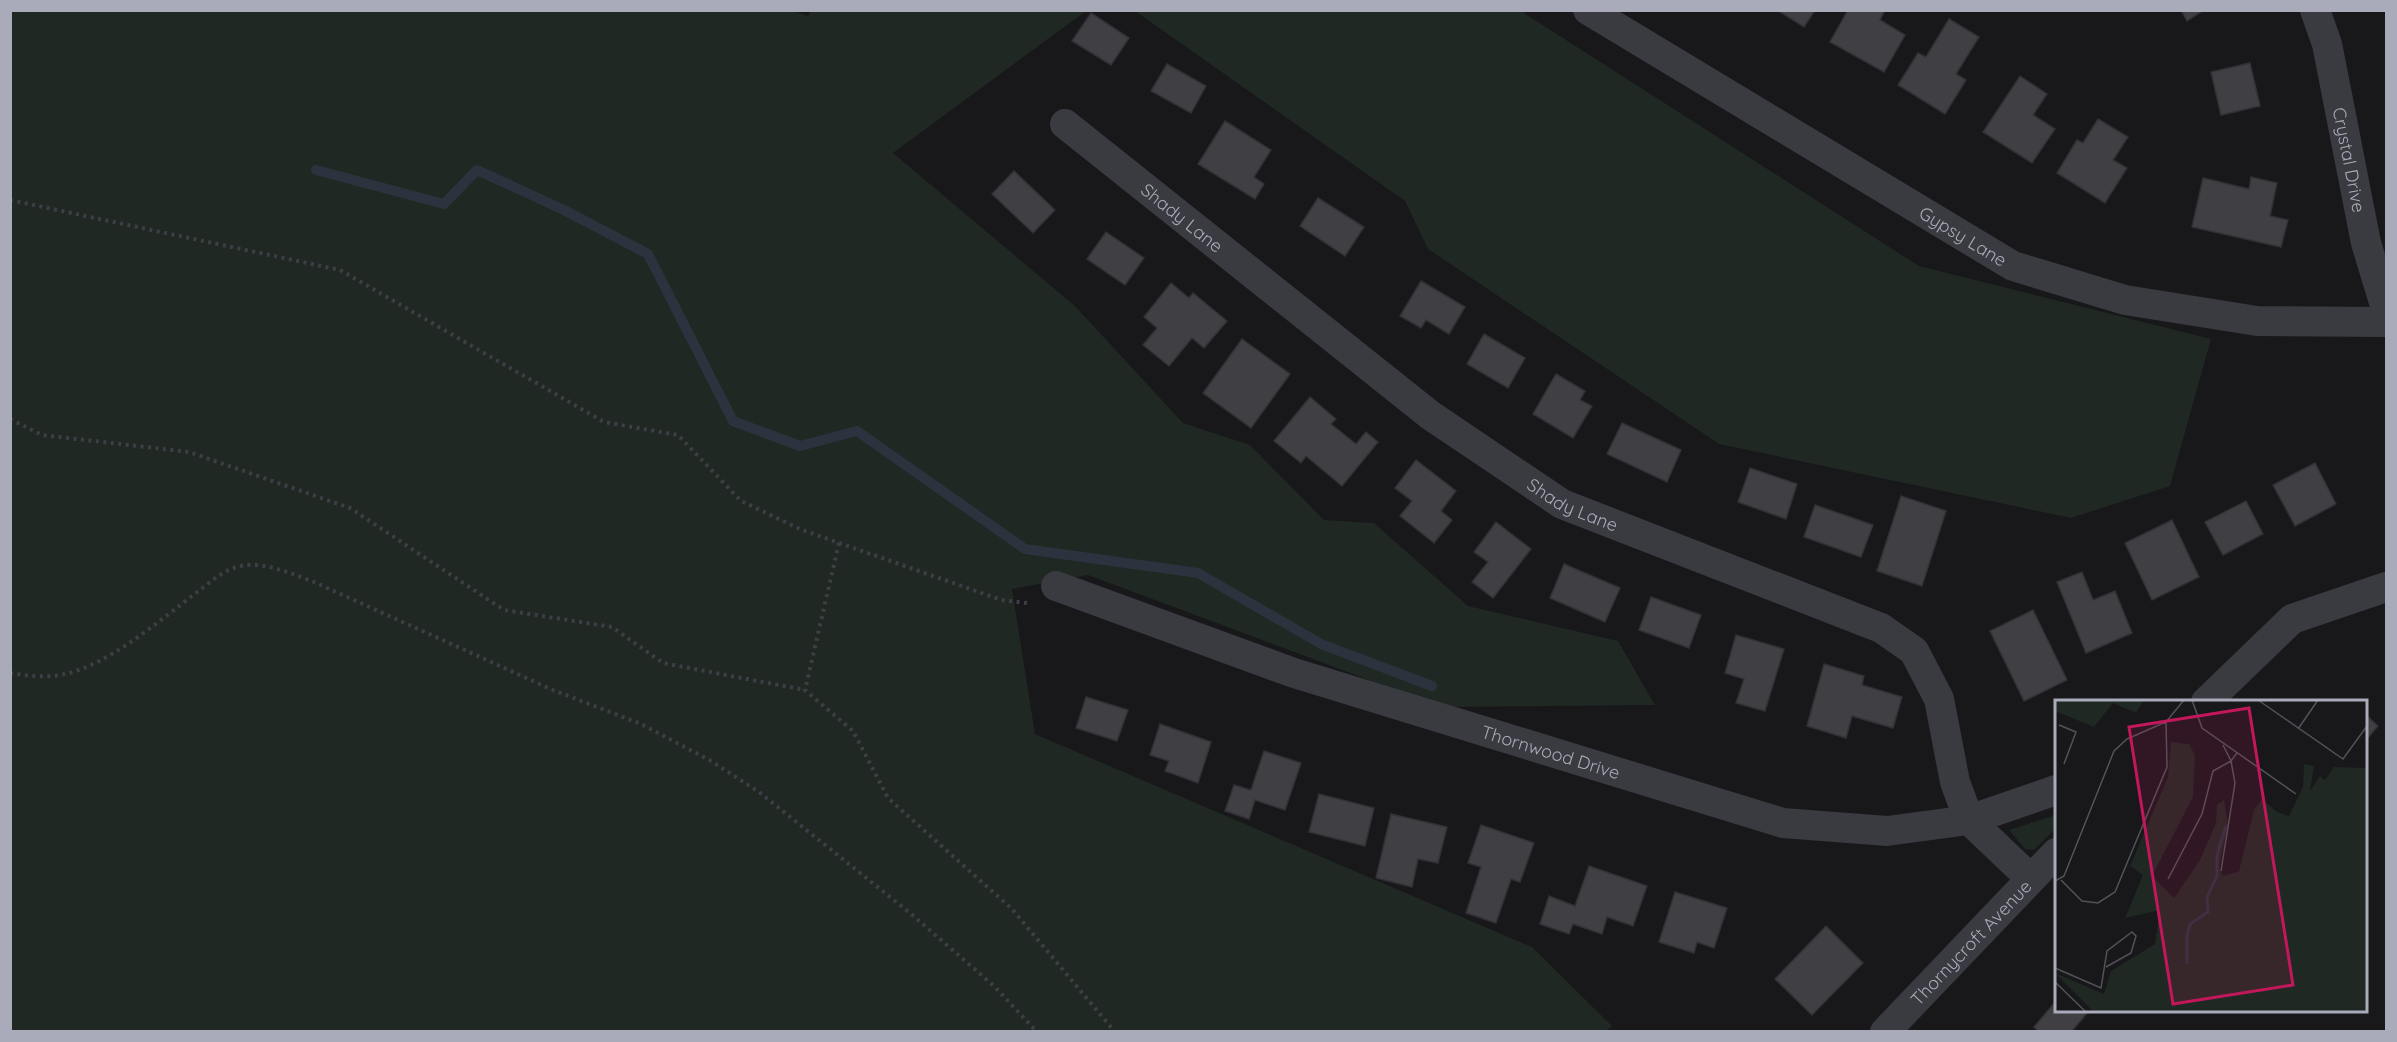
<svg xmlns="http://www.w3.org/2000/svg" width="2397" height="1042" viewBox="0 0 2397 1042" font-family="Quicksand,sans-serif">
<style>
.green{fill:#1f2822}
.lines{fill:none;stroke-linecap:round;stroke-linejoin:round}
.stream{stroke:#2c333f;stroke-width:10}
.building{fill:#3f3f44;stroke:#323136;stroke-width:1.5}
.path{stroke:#3e3f46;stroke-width:4;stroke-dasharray:3 4.5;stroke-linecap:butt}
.minor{stroke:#3a3a41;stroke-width:30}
.labels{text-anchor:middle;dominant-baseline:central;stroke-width:6;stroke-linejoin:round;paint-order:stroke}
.street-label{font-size:18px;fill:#a9abba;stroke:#131215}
.inset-river{fill:none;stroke:#2c333f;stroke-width:3}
.inset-road{fill:none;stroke:#52525a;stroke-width:1.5}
.view{fill:#c2185b;fill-opacity:0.15;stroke:#c2185b;stroke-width:3}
.inset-edge{fill:none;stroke:#a9abba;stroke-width:3}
</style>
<rect width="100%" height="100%" fill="#18171a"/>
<!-- green -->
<g class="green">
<path d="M789,10L808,16L811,10L1086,11L893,153L1075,306L1183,423L1250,445L1324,520L1374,523L1468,606L1618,641L1655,705L1441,707L1088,575L1012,589L1035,734L1532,947L1612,1026L1605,1032L11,1031L10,11Z"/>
<path d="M1135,11H1521L1919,266L2211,339L2170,486L2071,518L1719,444L1428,249L1405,201Z"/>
<path d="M2056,815V828L2034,850L2025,849L2009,830Z"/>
</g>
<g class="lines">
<!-- stream -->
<path class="stream" d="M316,170L444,204L477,170L564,210L648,254L733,421L800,446L857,431L1025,549L1198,573L1321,644L1432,686"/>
</g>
<!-- building -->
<g class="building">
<path d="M1777,10H1815L1804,27Z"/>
<path d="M1848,10H1885L1880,20L1905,35L1884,72L1830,42Z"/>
<path d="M2181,10H2204L2187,21Z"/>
<path d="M1091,13L1129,38L1111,65L1072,41Z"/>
<path d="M1949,19L1979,37L1956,74L1966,80L1945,114L1898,85L1918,53L1926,57Z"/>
<path d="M2250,63L2260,106L2221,115L2211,72Z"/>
<path d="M1167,64L1206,86L1191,113L1151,91Z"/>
<path d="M2020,76L2047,94L2033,115L2055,129L2032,163L1983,132Z"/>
<path d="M2098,119L2128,137L2113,160L2127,168L2105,203L2057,173L2077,140L2083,143Z"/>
<path d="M1225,121L1271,150L1254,177L1264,184L1255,199L1198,164Z"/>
<path d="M1014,171L1055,210L1033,233L992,194Z"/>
<path d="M2251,177L2277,183L2270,216L2288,220L2281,247L2192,227L2203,178L2249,189Z"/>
<path d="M1318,198L1364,227L1345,256L1300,226Z"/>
<path d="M1106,232L1144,258L1125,285L1087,259Z"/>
<path d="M1421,281L1465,307L1449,334L1426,320L1421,328L1400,316Z"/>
<path d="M1171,283L1189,298L1193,293L1227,321L1204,348L1192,338L1169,366L1143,345L1157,328L1144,317Z"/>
<path d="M1484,334L1525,358L1508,388L1467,364Z"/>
<path d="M1242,339L1290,374L1251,428L1203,393Z"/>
<path d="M1556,374L1585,391L1580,400L1592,406L1573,438L1533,414Z"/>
<path d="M1310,397L1336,419L1331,424L1356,444L1366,432L1378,442L1342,486L1306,456L1301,463L1274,441Z"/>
<path d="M1622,423L1681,450L1667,482L1607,454Z"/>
<path d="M1416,460L1456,491L1441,511L1452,520L1434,543L1400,516L1412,501L1395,488Z"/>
<path d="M2315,463L2336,504L2295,526L2273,485Z"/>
<path d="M1750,468L1797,484L1786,519L1738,502Z"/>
<path d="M1901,496L1946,511L1922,586L1877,571Z"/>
<path d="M2246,501L2263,534L2223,555L2205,522Z"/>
<path d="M1815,505L1873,525L1861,557L1804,537Z"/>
<path d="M2172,520L2199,577L2152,600L2125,543Z"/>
<path d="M1496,522L1531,549L1493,598L1472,582L1488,562L1474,552Z"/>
<path d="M1564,564L1620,588L1605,622L1550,598Z"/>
<path d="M2082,572L2093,600L2115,591L2132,633L2086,653L2057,582Z"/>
<path d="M1651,597L1701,615L1689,648L1639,630Z"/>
<path d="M2033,610L2067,680L2024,701L1990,631Z"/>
<path d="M1736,635L1784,649L1765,711L1736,703L1744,679L1725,673Z"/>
<path d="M1824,664L1864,676L1862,685L1902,697L1893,728L1852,716L1846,738L1807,726Z"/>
<path d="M1086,697L1128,710L1117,741L1076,728Z"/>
<path d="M2366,715L2378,726L2366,740Z"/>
<path d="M1160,724L1211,742L1198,783L1165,771L1169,761L1150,755Z"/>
<path d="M1264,751L1301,763L1285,810L1255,800L1249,819L1225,811L1234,785L1251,790Z"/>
<path d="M1319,794L1374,808L1365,846L1309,832Z"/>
<path d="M1391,814L1447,827L1438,863L1418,859L1412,887L1376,878Z"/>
<path d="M1481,825L1534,843L1520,882L1511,879L1496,923L1466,913L1481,867L1468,863Z"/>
<path d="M1589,866L1647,886L1633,926L1607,917L1602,934L1573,924L1569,934L1540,924L1549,896L1575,906Z"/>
<path d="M1675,892L1727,908L1714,948L1697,942L1694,953L1659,942Z"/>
<path d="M1826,926L1863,963L1812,1015L1775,979Z"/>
<path d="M2056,1001V1010L2088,1012L2071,1032H2039L2034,1027Z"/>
</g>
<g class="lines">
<!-- path -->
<g class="path">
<path d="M10,200L340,270L604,422L678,435L741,501L800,529L1001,600L1027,603"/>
<path d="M10,419L42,435L189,452L350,508L504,610L612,627L663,663L805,690"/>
<path d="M839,543L805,690L853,731L888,798L1012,909L1115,1032"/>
<path d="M10,673C28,676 47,678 65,674C110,664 160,620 196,593C212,581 227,566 248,565C270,564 293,574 314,582L553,690L641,724L711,761L759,792L910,913L994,986L1037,1032"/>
</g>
<!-- minor -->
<g class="minor">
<path id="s1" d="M1588,10L2013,266L2125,300L2257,321L2386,322"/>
<path id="s2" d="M2315,10L2327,44L2366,243L2386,309"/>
<path id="s3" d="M1065,124L1430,415L1562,504L1881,628L1914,651L1939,699L1955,782L1969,820L2031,879"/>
<path id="s4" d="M1056,586L1294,673L1783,823L1887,831L1969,820L2056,790"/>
<path d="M2206,702L2292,619L2386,587"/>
<path id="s5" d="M1885,1032L2056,853"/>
</g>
</g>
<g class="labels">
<!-- street labels -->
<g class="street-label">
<text stroke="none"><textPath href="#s2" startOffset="154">Crystal Drive</textPath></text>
<text stroke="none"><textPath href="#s3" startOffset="150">Shady Lane</textPath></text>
<text stroke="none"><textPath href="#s1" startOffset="438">Gypsy Lane</textPath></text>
<text stroke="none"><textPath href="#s3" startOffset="636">Shady Lane</textPath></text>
<text stroke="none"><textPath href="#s4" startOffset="522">Thornwood Drive</textPath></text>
<text stroke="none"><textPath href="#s5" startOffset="124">Thornycroft Avenue</textPath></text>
</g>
</g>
<!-- overview -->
<g transform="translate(2055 700)">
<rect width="312" height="312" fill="#18171a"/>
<path d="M0,0H89L81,13L58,3L39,27L0,11ZM116,42L134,44L140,55L138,97L97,176L119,198L145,160L161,123L162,105L169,100L173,125L164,168L168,176L184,171L199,110L207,99L222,112L234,116L248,87L249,64L259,66L255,91L265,76L270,80L279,67L312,68V312H39L0,273L49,294L56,271L100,244L105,210L70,218L88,175L75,166L113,77Z" fill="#1f2822"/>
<path class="inset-river" d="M132,264V235L135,224L153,212L152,197L162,176V155L171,126"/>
<path class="inset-road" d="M137,0L147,28L241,94M203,0L288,59L312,26M4,25L21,32L9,64M243,29L263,0M166,171L180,83L176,61L168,45M113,179L147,114L158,71L176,61L182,53M6,180L27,201L43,203L60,192L112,67L111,22M0,181L9,176L59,51L72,39L111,22L129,0M0,268L46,288L52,251L77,232L81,236L76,253L51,267M0,282L31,312"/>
<path class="view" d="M194,8L238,285L118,304L74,27Z"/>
<rect width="312" height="312" class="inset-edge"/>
</g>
<!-- border -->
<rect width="2397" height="1042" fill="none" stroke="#a9abba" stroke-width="24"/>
</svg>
